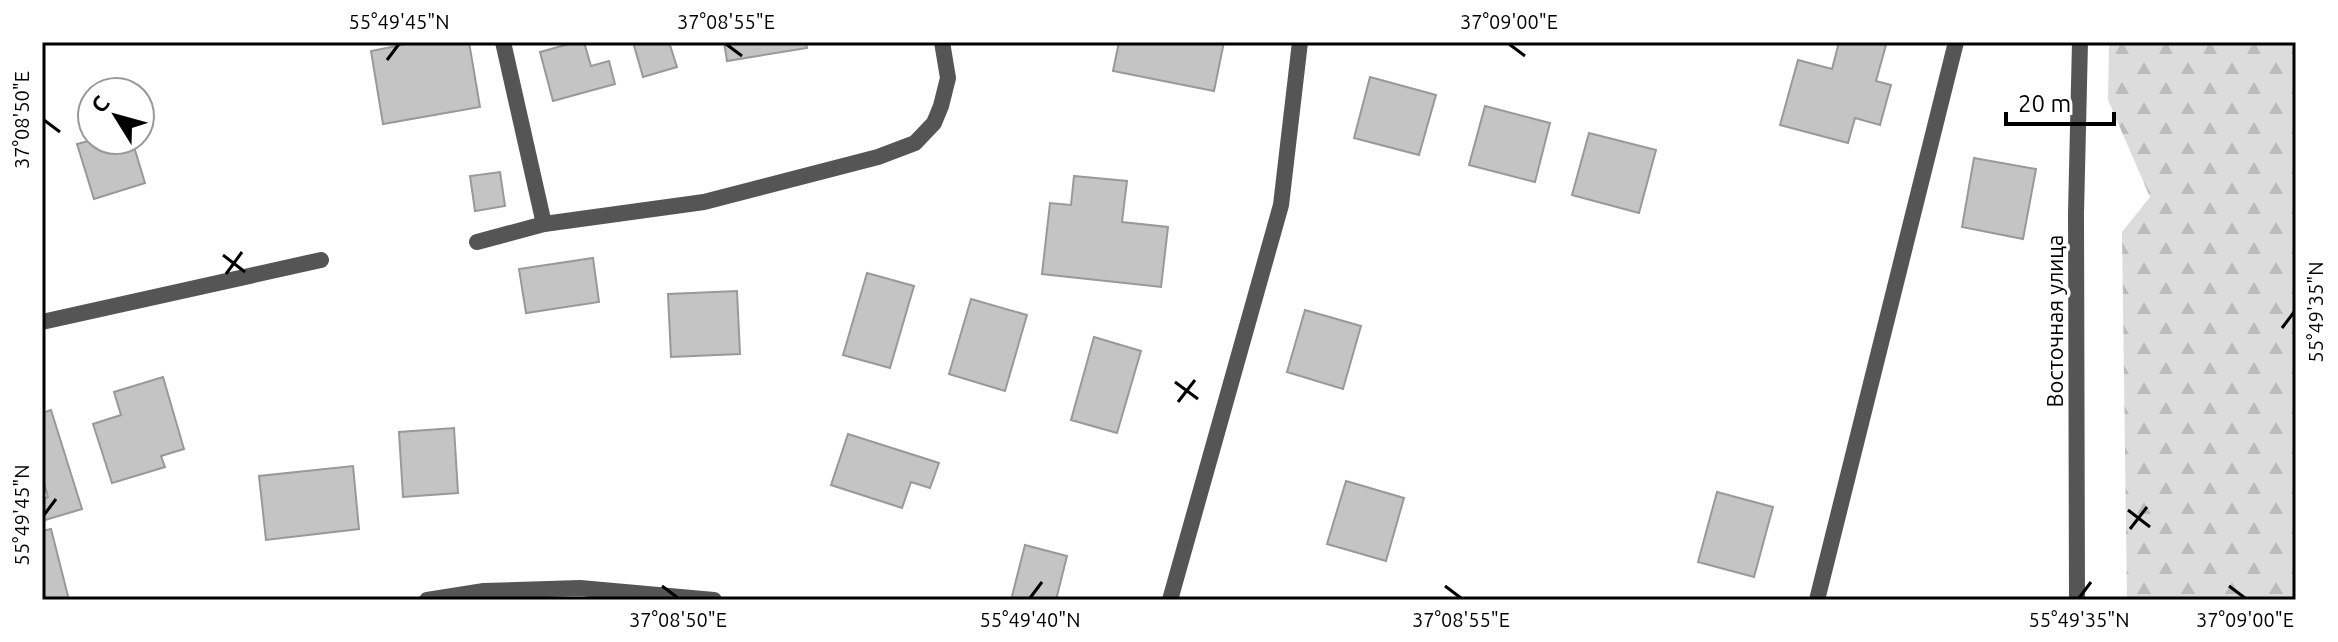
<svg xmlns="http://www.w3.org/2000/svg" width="2338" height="642" viewBox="0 0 2338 642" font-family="Ubuntu,sans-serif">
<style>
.forest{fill:url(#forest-firs)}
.building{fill:#c4c4c4;stroke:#999;stroke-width:2}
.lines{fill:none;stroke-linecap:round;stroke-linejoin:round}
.lane{stroke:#555;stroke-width:16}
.street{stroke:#555;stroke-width:16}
.ticks{fill:none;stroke:#000;stroke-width:3}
.labels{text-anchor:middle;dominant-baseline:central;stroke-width:7;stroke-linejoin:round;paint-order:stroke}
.street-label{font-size:22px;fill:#000;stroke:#fff}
.neatline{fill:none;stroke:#000;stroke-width:3}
.ticks-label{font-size:20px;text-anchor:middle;fill:#000}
</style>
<defs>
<pattern id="forest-firs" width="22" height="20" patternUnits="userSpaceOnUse" patternTransform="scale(2)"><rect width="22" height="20" fill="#dcdcdc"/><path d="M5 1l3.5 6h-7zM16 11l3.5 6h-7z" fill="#bbb"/></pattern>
</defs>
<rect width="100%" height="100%" fill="#fff"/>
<!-- forest -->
<path class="forest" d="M2109,42H2296V600H2127L2122,232L2150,197L2108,100Z"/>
<!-- building -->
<g class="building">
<path d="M417,42H469L480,107L383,124L371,51Z"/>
<path d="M576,42H584L591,66L609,61L615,84L553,101L540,52Z"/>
<path d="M633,42H669L677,67L643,77Z"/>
<path d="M724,42H806L807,48L727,61Z"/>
<path d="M1119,42H1224L1214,91L1113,71Z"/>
<path d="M1839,42H1874L1886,45L1876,81L1891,85L1880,125L1855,118L1848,143L1780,125L1798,60L1832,69Z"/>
<path d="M1370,77L1436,95L1419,155L1354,138Z"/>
<path d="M1485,106L1550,123L1535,182L1469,165Z"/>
<path d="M1589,133L1656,150L1639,213L1572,195Z"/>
<path d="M92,140H132L145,183L94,199L77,144Z"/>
<path d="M1974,158L2036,169L2023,239L1962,227Z"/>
<path d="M500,172L505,206L475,211L470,176Z"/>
<path d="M1074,176L1127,181L1122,222L1168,227L1161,287L1042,274L1050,203L1071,205Z"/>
<path d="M593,258L599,302L526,313L519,269Z"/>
<path d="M867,273L914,286L890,368L843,355Z"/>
<path d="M737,291L740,354L671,357L668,294Z"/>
<path d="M971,299L1027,315L1005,391L949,374Z"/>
<path d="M1305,310L1361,326L1343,389L1287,372Z"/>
<path d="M1094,337L1141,351L1117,433L1071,420Z"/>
<path d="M163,377L184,449L161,456L165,467L112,483L93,424L121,415L114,392Z"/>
<path d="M51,410L82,509L42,521V499L48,497L42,476V413Z"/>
<path d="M454,428L458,493L403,497L399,432Z"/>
<path d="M848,434L939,463L930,488L911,482L902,508L831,485Z"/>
<path d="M353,466L359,529L266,540L259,476Z"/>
<path d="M1346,481L1404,498L1386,561L1327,544Z"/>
<path d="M1717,492L1773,507L1754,577L1698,562Z"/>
<path d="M51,529L69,600H42V531Z"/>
<path d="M1025,545L1067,556L1056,600H1011Z"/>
</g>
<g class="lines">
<!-- lane -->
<g class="lane">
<path d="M503,42L544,224"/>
<path d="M477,242L544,224L704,202L878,157L915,143L934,123L941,106L948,78L942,42"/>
<path d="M42,322L321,260"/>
<path d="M427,600L484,591L580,588L714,600"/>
<path d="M1170,600L1281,205L1300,42"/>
<path d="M1817,600L1956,42"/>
</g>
<!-- street -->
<path class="street" d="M2077,600L2076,213L2080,42"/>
</g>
<!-- ticks -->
<path class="ticks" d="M726,44L742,56M1509,44L1525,56M387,60L399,44M44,120L60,132M223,255L245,272M226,274L242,252M2282,328L2294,312M1175,382L1198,399M1178,402L1195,380M2128,510L2150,527M44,515L56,499M2130,529L2147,507M662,586L678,598M1445,586L1461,598M2229,586L2245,598M1030,598L1042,582M2079,598L2091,582"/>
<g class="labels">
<!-- street labels -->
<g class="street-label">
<text transform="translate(2054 321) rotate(-90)">Восточная улица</text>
</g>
</g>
<!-- border -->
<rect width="2338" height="642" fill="none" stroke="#ffffff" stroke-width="88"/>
<!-- north arrow -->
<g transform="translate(116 116) rotate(307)"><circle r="38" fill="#ffffff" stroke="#999999" stroke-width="2"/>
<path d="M0-6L14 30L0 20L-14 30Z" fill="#000000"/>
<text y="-12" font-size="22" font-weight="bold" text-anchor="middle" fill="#000000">С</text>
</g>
<!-- scale -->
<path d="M2006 112v12h108v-12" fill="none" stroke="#000000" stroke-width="4"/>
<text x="2018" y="112" font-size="24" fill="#000000" stroke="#ffffff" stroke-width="6" paint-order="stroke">20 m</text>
<rect x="44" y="44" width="2250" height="554" class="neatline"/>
<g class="ticks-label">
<text x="399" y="29">55°49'45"N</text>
<text x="726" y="29">37°08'55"E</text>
<text x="1509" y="29">37°09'00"E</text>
<text transform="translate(22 120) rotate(-90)" y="7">37°08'50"E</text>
<text transform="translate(2316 312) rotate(-90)" y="7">55°49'35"N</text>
<text transform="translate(22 515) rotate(-90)" y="7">55°49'45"N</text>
<text x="678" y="627">37°08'50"E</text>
<text x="1030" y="627">55°49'40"N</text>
<text x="1461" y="627">37°08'55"E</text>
<text x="2079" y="627">55°49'35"N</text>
<text x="2245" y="627">37°09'00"E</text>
</g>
</svg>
